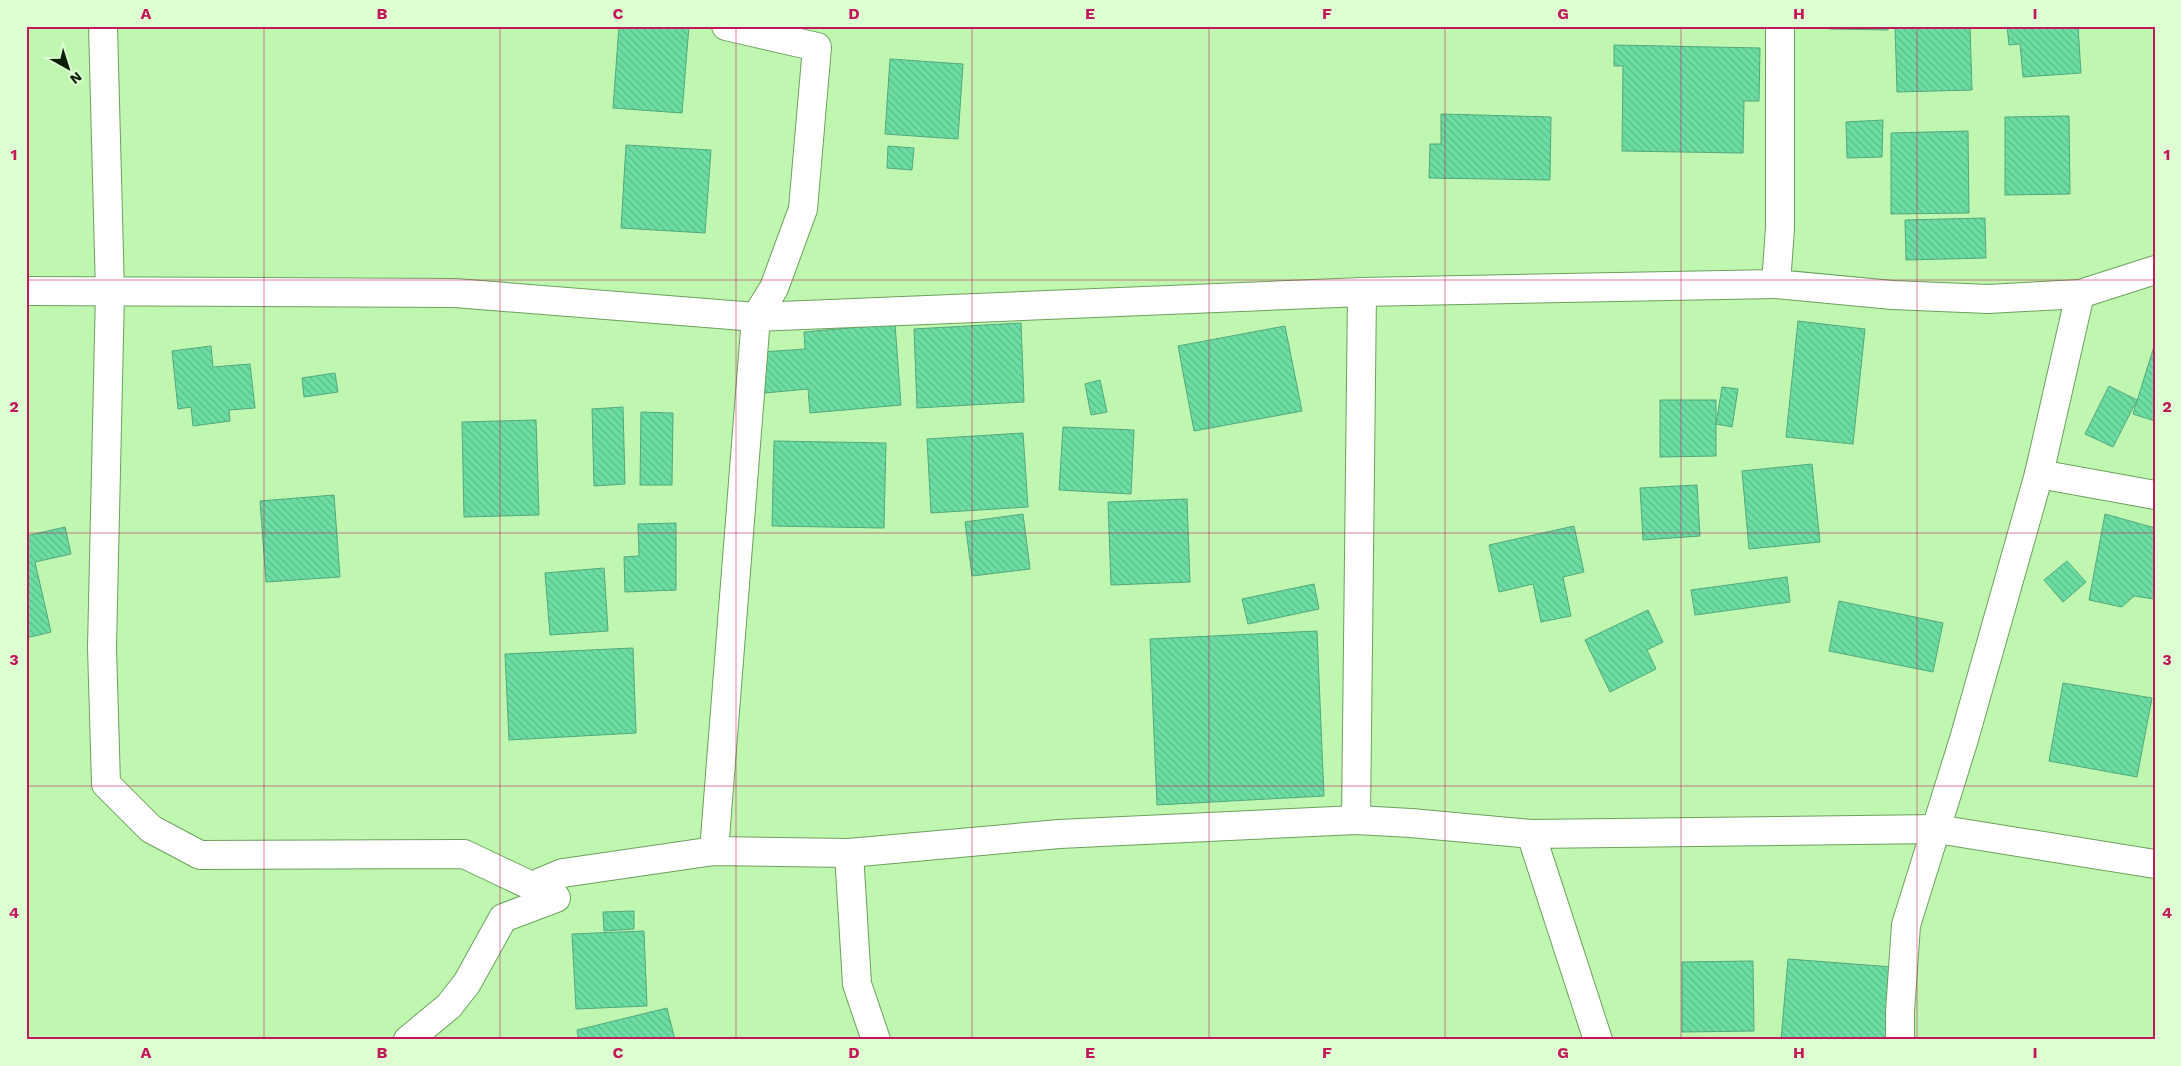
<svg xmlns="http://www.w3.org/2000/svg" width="2181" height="1066" viewBox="0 0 2181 1066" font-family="'Work Sans',sans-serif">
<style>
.building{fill:url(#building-back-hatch);stroke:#52a97c}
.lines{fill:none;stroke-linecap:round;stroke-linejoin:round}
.minor-casing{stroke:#6ca05d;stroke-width:30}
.minor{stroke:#fff;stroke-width:28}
.grid{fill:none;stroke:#c2185b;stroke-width:1;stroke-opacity:0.55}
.neatline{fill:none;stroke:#c2185b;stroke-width:2}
.grid-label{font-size:16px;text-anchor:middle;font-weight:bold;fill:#c2185b}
</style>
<defs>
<pattern id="building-back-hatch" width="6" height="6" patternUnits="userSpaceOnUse" patternTransform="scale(1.25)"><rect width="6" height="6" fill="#6cdda3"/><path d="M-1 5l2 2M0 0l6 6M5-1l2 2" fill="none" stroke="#5cbd8b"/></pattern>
</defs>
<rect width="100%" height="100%" fill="#c0f7b0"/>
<!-- building -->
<g class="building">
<path d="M619,26H689L682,113L613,108Z"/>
<path d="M1829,26H1888V30L1829,29Z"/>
<path d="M1895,26H1970L1972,90L1897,92Z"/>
<path d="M2007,26H2078L2081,73L2023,77L2020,44L2009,45Z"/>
<path d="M1614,45L1760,48L1759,101H1744L1743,153L1622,151L1623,66H1614Z"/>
<path d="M890,59L963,64L958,139L885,134Z"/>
<path d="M1441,114L1551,117L1550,180L1429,178L1430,144H1441Z"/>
<path d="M2069,116L2070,194L2005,195V117Z"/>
<path d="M1883,120L1882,157L1847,158L1846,122Z"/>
<path d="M1968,131L1969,213L1891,214V133Z"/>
<path d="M626,145L711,150L705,233L621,228Z"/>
<path d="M888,146L914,148L912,170L887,168Z"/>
<path d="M1985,218L1986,258L1906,260L1905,220Z"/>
<path d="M1798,321L1865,329L1853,444L1786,437Z"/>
<path d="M1021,323L1024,402L917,408L914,329Z"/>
<path d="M895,324L901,405L810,413L808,389L765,393L762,352L805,349L804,332Z"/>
<path d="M1285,326L1302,411L1194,431L1178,346Z"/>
<path d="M2155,343V421L2133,414Z"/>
<path d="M211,346L213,367L250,364L255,408L229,410L230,421L193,426L191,407L178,409L172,351Z"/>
<path d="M335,373L338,392L304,397L302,378Z"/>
<path d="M1100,380L1107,412L1091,415L1085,384Z"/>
<path d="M2109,386L2137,400L2113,447L2085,434Z"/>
<path d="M1722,387L1738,389L1732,427L1716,424Z"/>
<path d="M1660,400H1716V456L1660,457Z"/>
<path d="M623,407L625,484L594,486L592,409Z"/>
<path d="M641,412L673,413L672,485H640Z"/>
<path d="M536,420L539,515L464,517L462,422Z"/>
<path d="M1063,427L1134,430L1131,494L1059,490Z"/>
<path d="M1023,433L1028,507L931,513L927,439Z"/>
<path d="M774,441L886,443L884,528L772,526Z"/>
<path d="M1812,464L1820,542L1749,549L1742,471Z"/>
<path d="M1697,485L1700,536L1643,540L1640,488Z"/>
<path d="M334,495L340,577L266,582L260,501Z"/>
<path d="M1187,499L1190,582L1111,585L1108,502Z"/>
<path d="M1023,514L1030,569L972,576L965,522Z"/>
<path d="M2105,514L2155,528L2154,599L2134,596L2122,607L2089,600Z"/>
<path d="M676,523V590L625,592L624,557L639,556L638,524Z"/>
<path d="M1574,526L1584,572L1563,577L1571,616L1541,622L1533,584L1499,592L1489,545Z"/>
<path d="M65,527L71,554L35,562L51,632L26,638V536Z"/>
<path d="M2067,561L2086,582L2063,602L2044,580Z"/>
<path d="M604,568L608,631L550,635L545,573Z"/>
<path d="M1787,577L1790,602L1695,615L1691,590Z"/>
<path d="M1314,584L1319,609L1248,624L1242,599Z"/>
<path d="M1839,601L1943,623L1933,672L1829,651Z"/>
<path d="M1648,610L1663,642L1647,650L1656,669L1610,692L1585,640Z"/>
<path d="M1317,631L1324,796L1157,805L1150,639Z"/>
<path d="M633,648L636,733L509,740L505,654Z"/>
<path d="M2063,683L2152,698L2137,777L2049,761Z"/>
<path d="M634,911V929L604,931L603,912Z"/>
<path d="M644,931L647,1006L576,1009L572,934Z"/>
<path d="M1788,959L1892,967L1886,1040H1781Z"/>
<path d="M1753,961L1754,1031L1682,1032V962Z"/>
<path d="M667,1008L675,1040H579L577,1030Z"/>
</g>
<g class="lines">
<!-- minor casing -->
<g class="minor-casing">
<g id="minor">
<path d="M103,26L110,292L102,647L106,784L151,829L200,855L464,854L555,897"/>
<path d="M1780,26V228L1776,284L1892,295L1988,299L2080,294L2155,270"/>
<path d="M26,291L455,293L756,317L774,288L803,209L817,47L726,26"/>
<path d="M2039,474L2155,495"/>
<path d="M1356,820L1362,292"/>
<path d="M1531,834L1598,1040"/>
<path d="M714,851L756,317L1362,292L1776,284"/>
<path d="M849,853L857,984L876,1040"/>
<path d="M408,1040L449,1006L467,983L503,918L556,898L541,882L563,873L714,851L849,853L1059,834L1356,820L1411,823L1531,834L1937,829L2155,864"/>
<path d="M1900,1040V1012L1906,925L1964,739L2039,474L2080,294"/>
</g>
</g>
<!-- minor -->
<use href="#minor" class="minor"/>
</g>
<!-- grid -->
<path class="grid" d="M264,26V1040M500,26V1040M736,26V1040M972,26V1040M1209,26V1040M1445,26V1040M1681,26V1040M1917,26V1040M26,280H2155M26,533H2155M26,786H2155"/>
<!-- border -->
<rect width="2181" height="1066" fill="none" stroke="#ddfed3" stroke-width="55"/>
<!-- north arrow -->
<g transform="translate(68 68) rotate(141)" stroke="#ddfed3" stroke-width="4" paint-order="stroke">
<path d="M0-4L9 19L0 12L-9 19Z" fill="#0b1f05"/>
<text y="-8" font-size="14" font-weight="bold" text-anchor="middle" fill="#0b1f05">N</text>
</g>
<rect x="28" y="28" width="2126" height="1010" class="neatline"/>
<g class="grid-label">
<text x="146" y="19">A</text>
<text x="382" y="19">B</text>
<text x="618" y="19">C</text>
<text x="854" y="19">D</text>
<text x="1090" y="19">E</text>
<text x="1327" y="19">F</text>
<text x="1563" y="19">G</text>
<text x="1799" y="19">H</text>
<text x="2035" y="19">I</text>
<text x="14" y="160">1</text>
<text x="2167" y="160">1</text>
<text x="14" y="412">2</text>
<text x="2167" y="412">2</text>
<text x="14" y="665">3</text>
<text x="2167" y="665">3</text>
<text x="14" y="918">4</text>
<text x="2167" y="918">4</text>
<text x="146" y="1058">A</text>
<text x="382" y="1058">B</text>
<text x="618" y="1058">C</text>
<text x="854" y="1058">D</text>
<text x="1090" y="1058">E</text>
<text x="1327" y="1058">F</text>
<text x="1563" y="1058">G</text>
<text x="1799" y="1058">H</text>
<text x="2035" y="1058">I</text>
</g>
</svg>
